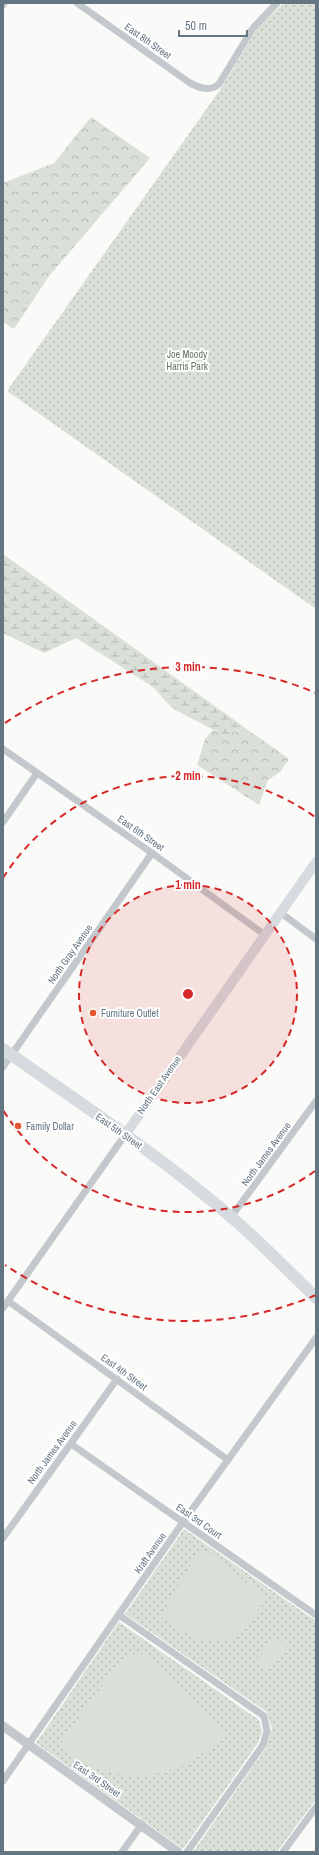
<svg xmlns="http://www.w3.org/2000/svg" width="319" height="1855" viewBox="0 0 319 1855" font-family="'Archivo Narrow',sans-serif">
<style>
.forest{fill:url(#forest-crowns)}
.wetland{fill:url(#wetland-marsh)}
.park{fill:url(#park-dots)}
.pitch{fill:#dadfd7}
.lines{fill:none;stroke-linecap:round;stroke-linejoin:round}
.minor{stroke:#c3c8cc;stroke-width:7}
.tertiary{stroke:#c3c8cc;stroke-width:9}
.secondary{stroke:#d6dbdf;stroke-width:10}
.primary{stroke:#d6dbdf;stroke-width:12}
.ring{fill:none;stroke:#d62828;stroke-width:2;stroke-dasharray:7 5}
.poi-dot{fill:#e4572e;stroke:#fff;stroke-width:1.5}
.labels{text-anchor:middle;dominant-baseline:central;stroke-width:4;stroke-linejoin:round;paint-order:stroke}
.street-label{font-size:10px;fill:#657683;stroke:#fff}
.park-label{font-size:10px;fill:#687a64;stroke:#fff}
.poi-label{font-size:10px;fill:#657683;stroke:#fff;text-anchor:start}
.centre{fill:#d62828;stroke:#fff;stroke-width:2}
.ring-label{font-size:12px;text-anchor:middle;font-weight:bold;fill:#d62828;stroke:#fff;stroke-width:4;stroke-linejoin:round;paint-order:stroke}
</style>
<defs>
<pattern id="forest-crowns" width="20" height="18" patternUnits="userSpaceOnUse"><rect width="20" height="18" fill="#dadfd7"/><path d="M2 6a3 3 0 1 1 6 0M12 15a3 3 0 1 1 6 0" fill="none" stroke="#b4b9b4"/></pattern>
<pattern id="wetland-marsh" width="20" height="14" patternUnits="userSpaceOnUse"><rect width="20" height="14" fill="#dadfd7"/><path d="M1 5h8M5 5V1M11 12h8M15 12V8" fill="none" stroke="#b4b9b4"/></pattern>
<pattern id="park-dots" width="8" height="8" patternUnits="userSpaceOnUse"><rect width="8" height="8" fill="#dadfd7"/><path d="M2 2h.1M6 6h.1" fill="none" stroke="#b4b9b4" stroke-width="1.8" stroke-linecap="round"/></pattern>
</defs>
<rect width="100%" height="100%" fill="#fafaf8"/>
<!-- forest -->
<g class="forest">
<path d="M91,117L150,158L49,276L14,329L3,322V183L54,163Z"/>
<path d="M244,727L289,759L280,772L268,780L259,805L197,765L205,739L213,730L225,736Z"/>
</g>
<!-- wetland -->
<path class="wetland" d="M3,554L244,727L225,736L172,708L153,687L76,638L44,653L3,633Z"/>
<!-- park -->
<g class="park">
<path d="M284,3H316V609L7,391L222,87L258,27Z"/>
<path d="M184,1529L316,1621V1799L277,1852H193L266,1748L272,1729L267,1712L125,1614Z"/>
<path d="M119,1622L259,1720L262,1731L258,1743L183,1849L36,1743Z"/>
</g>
<!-- pitch -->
<g class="pitch">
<path d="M207,1552L224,1563L266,1599C259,1609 253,1621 244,1629C217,1656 184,1634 160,1617L197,1554Z"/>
<path d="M275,1636L287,1646L267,1671L255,1662Z"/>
<path d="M141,1653L173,1682L224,1734C178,1785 112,1789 59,1746L106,1680L128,1655Z"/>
</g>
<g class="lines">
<!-- minor -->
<g class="minor">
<path d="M77,3L190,83C200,88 210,92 219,84L253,28L277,3"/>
<path d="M3,5L4,3"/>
<path d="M3,749L152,853L265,935"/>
<path d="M3,822L37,773"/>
<path d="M281,913L316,939"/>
<path d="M3,1067L152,853"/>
<path d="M231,1217L316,1101"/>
<path d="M8,1301L228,1460"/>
<path d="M3,1308L125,1135"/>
<path d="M71,1444L316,1615"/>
<path d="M3,1538L117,1379"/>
<path d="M119,1615L264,1716L267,1731L263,1745L187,1852"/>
<path d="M3,1781L183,1522L316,1338"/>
<path d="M122,1852L142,1824"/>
<path d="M283,1852L316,1807"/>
</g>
<!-- tertiary -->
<path class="tertiary" d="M3,1726L178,1852"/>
<!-- secondary -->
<path class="secondary" d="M125,1135L316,862"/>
<!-- primary -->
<path class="primary" d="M3,1049C80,1103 159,1155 230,1216C260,1242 288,1270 316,1298"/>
</g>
<!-- distance rings -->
<circle cx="188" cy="994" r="109" fill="#d62828" fill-opacity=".12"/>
<g class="ring">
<circle cx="188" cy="994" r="109"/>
<path d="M315 1171A218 218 0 0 1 3 1110M3 878A218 218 0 0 1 315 817"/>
<path d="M316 1295A327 327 0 0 1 5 1265M5 723A327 327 0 0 1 316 693"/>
</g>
<!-- markers -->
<g class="poi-dot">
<circle cx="93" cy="1013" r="4"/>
<circle cx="18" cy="1126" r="4"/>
</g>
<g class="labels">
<!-- street labels -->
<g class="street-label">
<text transform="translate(148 41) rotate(35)">East 8th Street</text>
<text transform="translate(141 833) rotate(35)">East 6th Street</text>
<text transform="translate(70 954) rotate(-55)">North Gray Avenue</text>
<text transform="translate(159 1085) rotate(-55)">North East Avenue</text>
<text transform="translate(119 1131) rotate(35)">East 5th Street</text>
<text transform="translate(266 1154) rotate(-54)">North James Avenue</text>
<text transform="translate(124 1372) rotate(36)">East 4th Street</text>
<text transform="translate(52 1452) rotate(-54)">North James Avenue</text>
<text transform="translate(199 1521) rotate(35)">East 3rd Court</text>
<text transform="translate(150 1553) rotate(-55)">Kraft Avenue</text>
<text transform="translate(97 1779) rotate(35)">East 3rd Street</text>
</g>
<!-- park labels -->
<g class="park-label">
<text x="187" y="354">Joe Moody<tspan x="187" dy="12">Harris Park</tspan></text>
</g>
<!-- poi labels -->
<g class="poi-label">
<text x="101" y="1013">Furniture Outlet</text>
<text x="26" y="1126">Family Dollar</text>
</g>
</g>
<circle cx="188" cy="994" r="6" class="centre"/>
<g class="ring-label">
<text x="188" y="671">3 min</text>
<text x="188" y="780">2 min</text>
<text x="188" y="889">1 min</text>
</g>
<!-- border -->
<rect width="319" height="1855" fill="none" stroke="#657683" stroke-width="8"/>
<!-- scale -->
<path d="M179 30v6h68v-6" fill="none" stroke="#657683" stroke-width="2"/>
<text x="185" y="30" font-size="12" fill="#657683" stroke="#ffffff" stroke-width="3" paint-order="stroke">50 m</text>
</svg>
